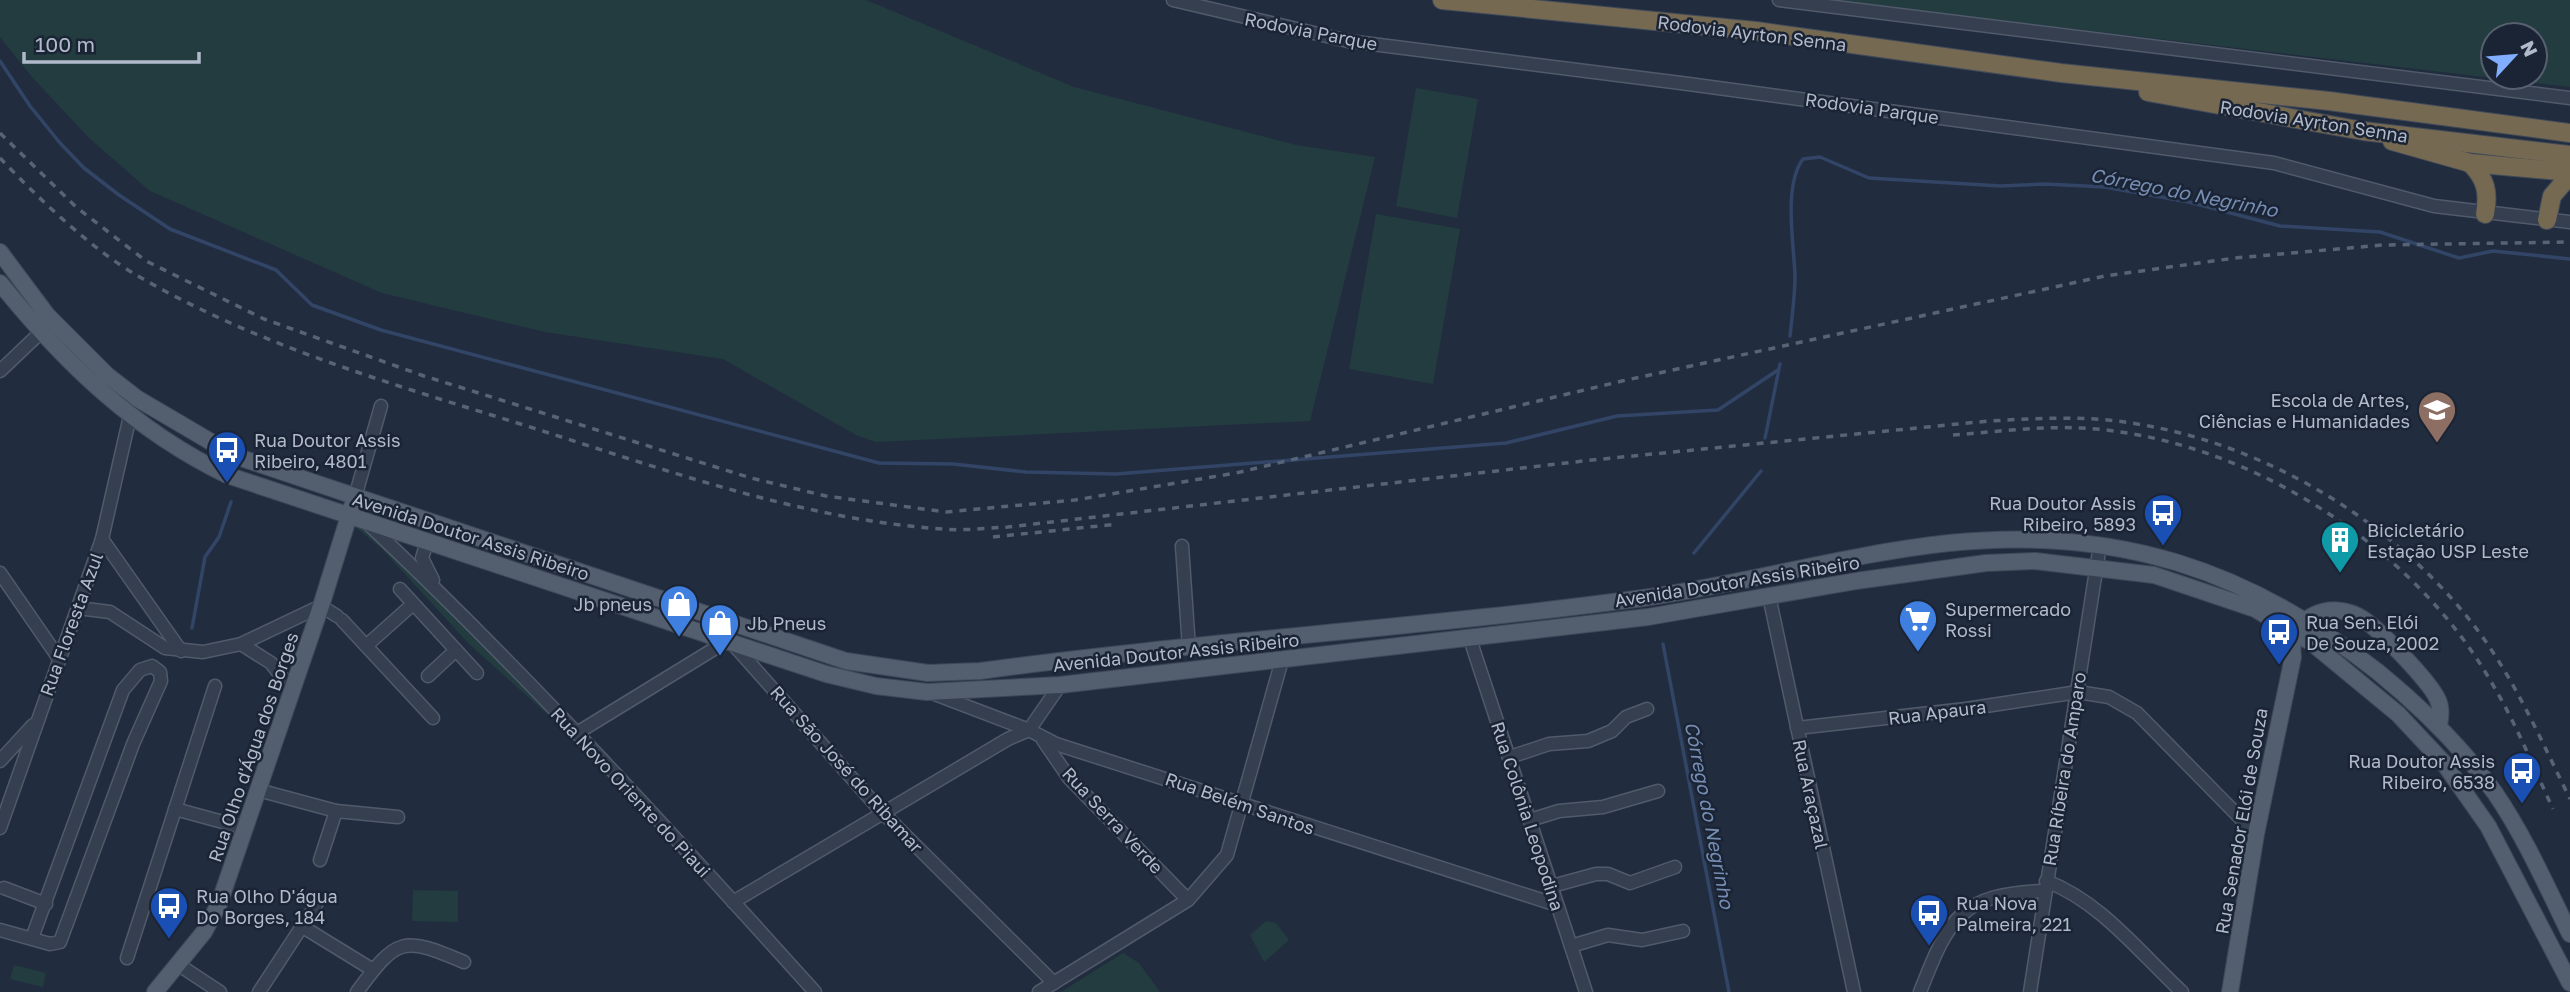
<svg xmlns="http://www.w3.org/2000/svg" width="2570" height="992" viewBox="0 0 2570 992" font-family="'Golos Text',sans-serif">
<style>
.green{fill:#233c40;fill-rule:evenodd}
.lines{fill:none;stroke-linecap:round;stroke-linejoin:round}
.stream{stroke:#324566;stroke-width:3.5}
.minor-casing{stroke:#515a6a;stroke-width:15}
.major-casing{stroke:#3f4858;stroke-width:18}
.highway-casing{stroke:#414a5a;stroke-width:20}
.minor{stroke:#353f4f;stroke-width:12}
.major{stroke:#535e6f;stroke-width:16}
.highway{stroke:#756952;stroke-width:18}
.rail{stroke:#576376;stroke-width:3.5;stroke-dasharray:7 7;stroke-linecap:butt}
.labels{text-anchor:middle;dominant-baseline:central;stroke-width:5;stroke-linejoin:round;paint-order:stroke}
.street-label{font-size:18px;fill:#b1baca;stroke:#1b2434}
.poi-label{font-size:18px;fill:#b1baca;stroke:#1b2434;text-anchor:start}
.water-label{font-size:19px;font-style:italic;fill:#768eb4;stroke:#1b2434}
</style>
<rect width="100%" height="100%" fill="#212d3f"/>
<!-- green -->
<g class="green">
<path d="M0,0H866L1074,87L1296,145L1375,157L1310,421L876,442L856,435L723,359L545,332L382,293L150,191L89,138L32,77L0,37Z"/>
<path d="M1826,0H2570V87ZM2493,35H2535V77H2493Z"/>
<path d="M1416,88L1478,99L1457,218L1396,206Z"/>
<path d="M1376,214L1460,229L1433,384L1349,369Z"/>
<path d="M352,524L386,535L399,553L564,729L469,644L382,549Z"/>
<path d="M413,890L458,891V922L412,921Z"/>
<path d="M1266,921L1276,923L1289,940L1264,962L1250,935Z"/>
<path d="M1123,953L1139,963L1160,992H1061Z"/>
<path d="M14,965L46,973L43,987L10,979Z"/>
</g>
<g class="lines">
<!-- stream -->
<g class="stream">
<path d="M0,61L30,106L60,143L84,168L119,195L170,229L276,270L312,305L381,330L879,463L953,464L1026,472L1116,474L1506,443L1617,416L1718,410L1778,370"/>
<path d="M1790,336C1792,316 1795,296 1795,276C1794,244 1783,186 1803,159L1820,157L1869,178L2001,186L2045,184L2105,187L2189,202L2280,226L2380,232L2459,258L2493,251L2570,259"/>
<path d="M1765,438L1780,364"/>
<path d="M1694,553L1761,471"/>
<path d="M192,628L205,557L219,537L231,502"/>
<path d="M1663,644L1729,992"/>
</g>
<!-- minor casing -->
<g class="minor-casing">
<g id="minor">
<path d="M1173,0L1348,41L1681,83L2274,163L2434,206L2570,222"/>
<path d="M1779,0L2570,98"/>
<path d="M0,371L40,333"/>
<path d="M355,497L381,406"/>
<path d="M366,522C524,671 670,831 815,992"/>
<path d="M102,539L181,651"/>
<path d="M427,542L422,558L433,580"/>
<path d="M1182,546L1189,648"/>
<path d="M0,573L58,657"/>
<path d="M400,589L477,673"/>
<path d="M1769,596L1854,992"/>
<path d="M78,608L110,612L165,648L203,652L241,644L321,606L337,616"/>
<path d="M342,620L433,718"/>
<path d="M1470,639L1586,992"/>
<path d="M732,643L882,812L1054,983"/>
<path d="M241,644L271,663L293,691"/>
<path d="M367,645L413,604"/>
<path d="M428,676L456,650"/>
<path d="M932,693L1029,730L1056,744L1557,905"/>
<path d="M1797,728L1966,709L2078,692L2109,697L2137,713L2256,834"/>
<path d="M1029,730L1060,685"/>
<path d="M577,733L727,641"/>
<path d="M1043,740L1069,778L1188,900"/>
<path d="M1510,757L1549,744L1588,741L1612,731L1626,717L1647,709"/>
<path d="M0,761L33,725"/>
<path d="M258,790L336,811L398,817"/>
<path d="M175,809L245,828"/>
<path d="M1530,820L1559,811L1603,807L1658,791"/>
<path d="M0,828L102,539L130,416"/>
<path d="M320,860L336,811"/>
<path d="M2046,881C2100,901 2140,953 2182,992"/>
<path d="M1552,886L1596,874H1608L1630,883L1675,867"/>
<path d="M4,888L46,904"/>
<path d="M733,902L1008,739L1029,730"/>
<path d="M303,927L373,970"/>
<path d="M0,930L50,944L60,942L133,744L161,681L160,672L152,666L140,670L123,690L32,938"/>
<path d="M1571,946L1608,935L1642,940L1683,931"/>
<path d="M127,958L215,686"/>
<path d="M179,965L220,992"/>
<path d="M259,992L316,905"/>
<path d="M357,992C397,937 403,936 464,962"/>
<path d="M1039,992L1188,900L1227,855L1282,660"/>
<path d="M1920,992C1949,918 1960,894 2044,891"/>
<path d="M2030,992L2100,545"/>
</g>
</g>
<!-- major casing -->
<g class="major-casing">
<g id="major">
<path d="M0,252L47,315L107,375L138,399L235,456L846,661L928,673L980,671C1200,641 1422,628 1643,598C1745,584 1846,554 1949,543C2115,526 2248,569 2378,672C2422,708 2462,747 2495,793C2525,837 2547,887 2570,934"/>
<path d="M0,283C64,362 134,430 227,475L826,674L876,686L927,692L1060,685L1648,617L1856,581L1986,563L2035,561L2154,575L2255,609L2312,643L2398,714L2443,762L2488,826L2570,983"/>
<path d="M155,992L204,932L219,904L321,606L352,506"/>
<path d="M2230,992L2256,834L2293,657C2287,617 2331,598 2363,619C2380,630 2428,680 2437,698C2442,707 2441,716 2439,725"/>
</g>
</g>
<!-- highway casing -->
<g class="highway-casing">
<g id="highway">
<path d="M1442,0L1756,31L2061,73L2329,101L2570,133"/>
<path d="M2148,92L2363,131L2570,155"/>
<path d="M2392,141L2470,163L2570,172"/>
<path d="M2470,163C2486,179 2489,192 2485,214"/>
<path d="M2547,220L2552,196L2570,175"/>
</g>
</g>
<!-- minor -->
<use href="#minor" class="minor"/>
<!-- major -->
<use href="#major" class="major"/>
<!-- highway -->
<use href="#highway" class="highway"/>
<!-- rail -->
<g class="rail">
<path d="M0,133L76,207L146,261L264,319L424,376L751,478L826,496L946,512L1075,500L1236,473L1622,381L2105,276L2235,258L2383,245L2570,242"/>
<path d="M0,158C38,198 91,249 138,276C258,346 395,385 527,426C663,469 799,519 942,529C964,531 987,528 1008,527L1592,460L1978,422C2017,419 2056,417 2095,419C2239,429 2384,510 2472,623C2513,675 2541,740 2570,799"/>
<path d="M1953,435C1995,432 2039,426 2081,428C2241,436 2410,542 2490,680C2515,721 2533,766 2553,809"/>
<path d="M993,537L1118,524"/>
</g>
</g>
<!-- icons -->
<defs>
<g id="university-pin" transform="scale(2.0125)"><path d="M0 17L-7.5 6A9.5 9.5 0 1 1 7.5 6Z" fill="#8d6e63" stroke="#1b2434"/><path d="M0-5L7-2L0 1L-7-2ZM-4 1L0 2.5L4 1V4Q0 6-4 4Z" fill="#fff"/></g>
<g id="bus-pin" transform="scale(2.0125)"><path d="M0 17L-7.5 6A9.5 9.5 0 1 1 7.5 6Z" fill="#1a4fb4" stroke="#1b2434"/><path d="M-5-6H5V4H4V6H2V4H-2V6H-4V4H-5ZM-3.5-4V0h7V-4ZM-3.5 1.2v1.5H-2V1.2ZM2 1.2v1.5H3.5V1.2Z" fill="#fff"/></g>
<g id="building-pin" transform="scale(2.0125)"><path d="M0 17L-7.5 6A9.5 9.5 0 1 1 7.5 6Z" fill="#0f9aa8" stroke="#1b2434"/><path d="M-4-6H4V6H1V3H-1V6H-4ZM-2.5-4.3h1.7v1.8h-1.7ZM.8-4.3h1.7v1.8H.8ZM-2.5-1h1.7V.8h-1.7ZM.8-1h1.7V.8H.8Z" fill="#fff"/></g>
<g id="shop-pin" transform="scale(2.0125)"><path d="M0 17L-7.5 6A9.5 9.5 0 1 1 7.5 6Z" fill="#3f7fe0" stroke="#1b2434"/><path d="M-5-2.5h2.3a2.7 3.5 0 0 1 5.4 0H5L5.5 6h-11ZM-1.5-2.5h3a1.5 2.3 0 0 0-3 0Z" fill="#fff"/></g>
<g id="supermarket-pin" transform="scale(2.0125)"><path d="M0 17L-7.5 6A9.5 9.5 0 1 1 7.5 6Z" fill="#3f7fe0" stroke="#1b2434"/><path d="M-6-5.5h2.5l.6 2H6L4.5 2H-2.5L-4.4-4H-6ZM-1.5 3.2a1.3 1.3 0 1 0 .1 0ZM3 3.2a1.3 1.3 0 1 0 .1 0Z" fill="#fff"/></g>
</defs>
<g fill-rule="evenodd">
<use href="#university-pin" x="2437" y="410"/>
<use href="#bus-pin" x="227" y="450"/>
<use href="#bus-pin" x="2163" y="513"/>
<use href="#building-pin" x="2340" y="540"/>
<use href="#shop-pin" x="679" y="604"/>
<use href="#supermarket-pin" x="1918" y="619"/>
<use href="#shop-pin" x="720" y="623"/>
<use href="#bus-pin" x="2279" y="632"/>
<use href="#bus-pin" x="2522" y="771"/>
<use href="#bus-pin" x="169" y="906"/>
<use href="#bus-pin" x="1929" y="913"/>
</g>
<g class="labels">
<!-- street labels -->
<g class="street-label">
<text transform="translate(1311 31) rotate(11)">Rodovia Parque</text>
<text transform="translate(1752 33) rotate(7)">Rodovia Ayrton Senna</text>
<text transform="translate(1872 108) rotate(8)">Rodovia Parque</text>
<text transform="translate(2314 121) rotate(9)">Rodovia Ayrton Senna</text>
<text transform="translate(471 536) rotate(18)">Avenida Doutor Assis Ribeiro</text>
<text transform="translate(1737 581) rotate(-9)">Avenida Doutor Assis Ribeiro</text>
<text transform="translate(71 624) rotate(-70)">Rua Floresta Azul</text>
<text transform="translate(1176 652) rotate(-6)">Avenida Doutor Assis Ribeiro</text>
<text transform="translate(1937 712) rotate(-7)">Rua Apaura</text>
<text transform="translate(253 747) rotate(-71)">Rua Olho d'Água dos Borges</text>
<text transform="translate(847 769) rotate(48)">Rua São José do Ribamar</text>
<text transform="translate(2064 769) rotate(-81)">Rua Ríbeira do Amparo</text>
<text transform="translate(631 792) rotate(47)">Rua Novo Oriente do Piaui</text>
<text transform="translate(1811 794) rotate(78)">Rua Araçazal</text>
<text transform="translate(1240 803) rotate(19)">Rua Belém Santos</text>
<text transform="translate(1528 816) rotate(72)">Rua Colônia Leopodina</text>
<text transform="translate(1113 820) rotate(47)">Rua Serra Verde</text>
<text transform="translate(2241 821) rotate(-80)">Rua Senador Elói de Souza</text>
</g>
<!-- poi labels -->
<g class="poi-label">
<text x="2410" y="400" text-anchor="end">Escola de Artes,<tspan x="2410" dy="21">Ciências e Humanidades</tspan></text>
<text x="254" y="440">Rua Doutor Assis<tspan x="254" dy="21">Ribeiro, 4801</tspan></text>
<text x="2136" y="503" text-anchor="end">Rua Doutor Assis<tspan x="2136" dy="21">Ribeiro, 5893</tspan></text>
<text x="2367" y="530">Bicicletário<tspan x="2367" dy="21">Estação USP Leste</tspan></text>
<text x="652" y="604" text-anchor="end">Jb pneus</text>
<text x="1945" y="609">Supermercado<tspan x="1945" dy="21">Rossi</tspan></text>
<text x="2306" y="622">Rua Sen. Elói<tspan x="2306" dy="21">De Souza, 2002</tspan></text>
<text x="747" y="623">Jb Pneus</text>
<text x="2495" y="761" text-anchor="end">Rua Doutor Assis<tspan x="2495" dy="21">Ribeiro, 6538</tspan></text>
<text x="196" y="896">Rua Olho D'água<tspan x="196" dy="21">Do Borges, 184</tspan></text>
<text x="1956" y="903">Rua Nova<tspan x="1956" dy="21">Palmeira, 221</tspan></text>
</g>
<!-- water labels -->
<g class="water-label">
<text transform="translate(2184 192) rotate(11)">Córrego do Negrinho</text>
<text transform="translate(1710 815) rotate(79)">Córrego do Negrinho</text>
</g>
</g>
<!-- north arrow -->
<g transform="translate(2514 56) rotate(64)"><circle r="33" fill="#1b2434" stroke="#576070" stroke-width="2"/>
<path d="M0-5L12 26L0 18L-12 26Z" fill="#81aeff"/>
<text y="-10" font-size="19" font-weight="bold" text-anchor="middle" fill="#b1baca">N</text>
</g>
<!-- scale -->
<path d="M24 52v10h175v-10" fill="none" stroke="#b1baca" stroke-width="3.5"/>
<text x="35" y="52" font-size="21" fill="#b1baca" stroke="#1b2434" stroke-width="5" paint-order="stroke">100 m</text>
</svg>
